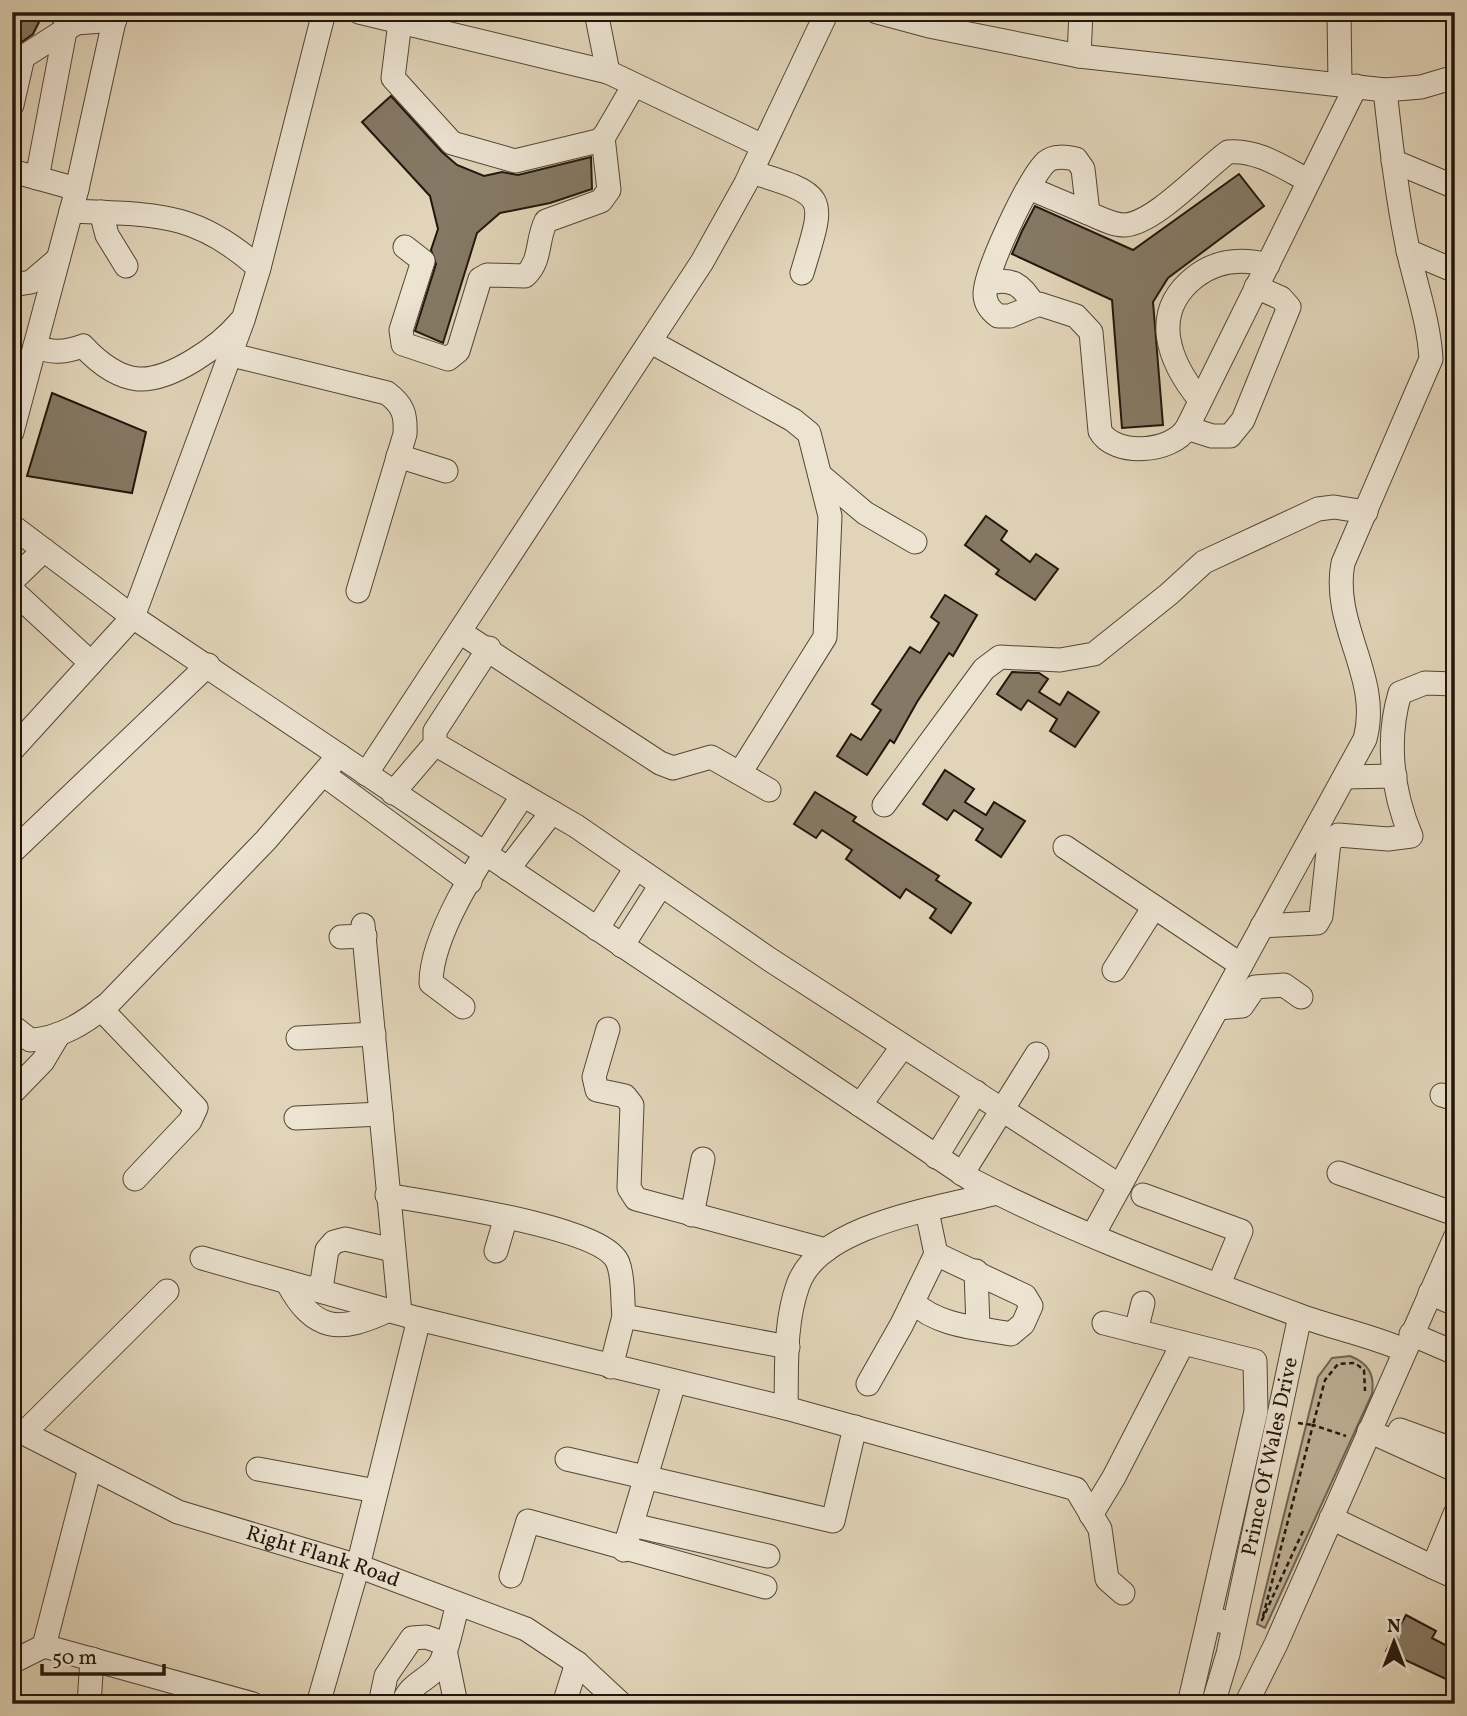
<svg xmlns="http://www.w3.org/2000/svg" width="1467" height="1716" viewBox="0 0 1467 1716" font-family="Vollkorn,serif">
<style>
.green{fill:#c1b49b;stroke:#726554;stroke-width:2}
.building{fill:#857965;stroke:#22160c;stroke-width:2}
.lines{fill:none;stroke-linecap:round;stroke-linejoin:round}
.minor-casing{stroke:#524637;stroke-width:25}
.path{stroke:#22160c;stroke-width:2.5;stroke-dasharray:5 3.5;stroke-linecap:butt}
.minor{stroke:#ece3d1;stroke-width:23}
.labels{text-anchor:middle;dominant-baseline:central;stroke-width:5;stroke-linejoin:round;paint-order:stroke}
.street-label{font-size:21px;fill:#22160c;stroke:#ece3d1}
</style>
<rect width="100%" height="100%" fill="#e1d4b8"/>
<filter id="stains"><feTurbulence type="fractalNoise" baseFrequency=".00286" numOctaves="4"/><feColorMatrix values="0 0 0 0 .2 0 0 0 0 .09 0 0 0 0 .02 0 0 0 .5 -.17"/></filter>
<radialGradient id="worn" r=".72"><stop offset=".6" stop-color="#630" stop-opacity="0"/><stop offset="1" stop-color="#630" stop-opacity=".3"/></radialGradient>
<!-- green -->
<path class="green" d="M1350,1356C1368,1363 1375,1374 1372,1394L1265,1628L1257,1624L1318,1377L1332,1358Z"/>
<!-- building -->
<g class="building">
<path d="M12,12L42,16L33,34L12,49Z"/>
<path d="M391,96L442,152L457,165L484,176L502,172L518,175L591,157L592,189L550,203L500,213L477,233L443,343L415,331L436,264L431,250L438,229L430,196L362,122Z"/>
<path d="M1239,174L1264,206L1168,278L1153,302L1163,425L1122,428L1112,300L1012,254L1022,231L1035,206L1133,250Z"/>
<path d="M52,393L146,432L132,493L27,476Z"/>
<path d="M986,516L1007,531L1001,540L1030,562L1036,554L1058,569L1035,600L996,574L999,570L965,545Z"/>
<path d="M945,595L977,615L953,656L949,653L917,702L894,743L890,740L867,775L837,756L851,734L861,740L881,710L872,704L910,647L920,653L939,623L931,617Z"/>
<path d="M1012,672L1039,673L1048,679L1039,692L1060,705L1068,692L1099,712L1075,747L1050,731L1057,719L1028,700L1021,710L997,694Z"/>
<path d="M945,770L974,789L965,802L986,815L994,802L1025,821L1001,857L976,840L983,829L954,810L947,820L923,804Z"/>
<path d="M815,792L856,817L853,821L939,876L936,880L971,903L951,933L930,918L936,909L906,889L900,898L846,859L852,850L822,830L816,838L794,824Z"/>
<path d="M1406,1615L1436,1631L1432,1638L1455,1650V1668L1448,1680L1386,1651Z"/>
</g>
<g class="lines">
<!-- minor casing -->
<g class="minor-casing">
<g id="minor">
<path d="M59,12L76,23L115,20"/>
<path d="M359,12L608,72"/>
<path d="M596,12L608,72L763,146"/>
<path d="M877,12L929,26L1079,56L1385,90L1421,87L1455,77"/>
<path d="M1339,12L1340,84"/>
<path d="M400,22L393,78L452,143L515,161L602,140L634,85"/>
<path d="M1079,56L1081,12"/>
<path d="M12,105L23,57L73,25"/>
<path d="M1393,161L1455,187"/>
<path d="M12,171L77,189"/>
<path d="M751,172C830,196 825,196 802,273"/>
<path d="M37,178L65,31"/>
<path d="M1309,181C1284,168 1257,149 1228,152C1202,171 1155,223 1125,225C1112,225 1100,218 1088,213L1083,169L1076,159C1066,157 1054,155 1046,162C1029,178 985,271 985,294C985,304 990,310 998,316H1010L1039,304L1076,316L1091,332L1100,431C1114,457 1172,453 1187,428L1356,86"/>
<path d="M1029,188L1088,213"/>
<path d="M71,211C154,215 194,210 259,268"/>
<path d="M101,212L107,235L126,266"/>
<path d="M405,247L423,261L401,330L403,344L448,359L458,351L480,279L487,275L525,276C542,260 536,241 546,221L601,201L609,190L603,137"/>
<path d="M1408,251L1455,271"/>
<path d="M987,284C1011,276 1023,285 1034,306"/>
<path d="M12,285L31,282L58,259"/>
<path d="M651,342L793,420L809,433L830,516L825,637L740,773"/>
<path d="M35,346C52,354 66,352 83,346C97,361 117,377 138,379C171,381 220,346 240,322"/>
<path d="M232,355L387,393C403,405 406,414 405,434L358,591"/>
<path d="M1200,400C1169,362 1149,313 1195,277C1217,260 1242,258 1268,265"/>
<path d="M1187,428L1212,436H1230L1243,420L1289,307L1281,298L1256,287"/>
<path d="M12,432L77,189L116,12"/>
<path d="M398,456L446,471"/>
<path d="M820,475L865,513L915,542"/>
<path d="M12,526L133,617L972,1180C1075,1234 1188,1274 1298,1315C1333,1328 1370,1335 1404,1350"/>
<path d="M12,581L44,550"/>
<path d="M12,590L91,663"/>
<path d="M460,632L660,763L673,768L711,757L769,790"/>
<path d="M435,744L576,826L769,959L1120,1186"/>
<path d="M12,750L133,617L243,320L259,268L324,12"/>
<path d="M323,774L470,882"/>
<path d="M366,774L702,262L746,183L827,12"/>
<path d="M1345,777L1395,776"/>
<path d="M393,793L435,744V731L489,648"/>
<path d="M884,805L984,669L1000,657L1060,660L1094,654L1169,594L1204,562L1318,509L1334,507L1366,512"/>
<path d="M1065,847L1241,965"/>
<path d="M12,852L208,665"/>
<path d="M508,869L552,812"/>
<path d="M363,925L400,1313"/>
<path d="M1262,926L1317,923L1321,916L1329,842L1338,835L1388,839L1411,836C1392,792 1386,739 1400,693L1425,683L1455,684"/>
<path d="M597,929L636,868"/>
<path d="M341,937L365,936"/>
<path d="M622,946L661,885"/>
<path d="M1114,970L1154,907"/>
<path d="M463,1007L431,983C431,928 493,842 523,795"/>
<path d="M1218,1008L1242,1006L1255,987L1284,985L1301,997"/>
<path d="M101,1009L196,1108L190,1121L135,1179"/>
<path d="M12,1026L30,1040C60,1039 86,1022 109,1003L266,840L339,755"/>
<path d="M608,1029L594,1077L597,1090L625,1096L632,1105L629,1188L636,1199L826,1250"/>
<path d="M298,1038L374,1034"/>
<path d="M12,1093L43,1061L59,1034"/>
<path d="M1442,1095L1455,1099"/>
<path d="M860,1105L903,1046"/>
<path d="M296,1118L381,1114"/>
<path d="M936,1157L976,1092"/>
<path d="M1339,1173L1455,1214"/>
<path d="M962,1174L1037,1054"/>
<path d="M387,1195C429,1203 604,1226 618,1263C624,1278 622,1301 624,1316"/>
<path d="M1143,1195L1241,1231L1219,1284"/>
<path d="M692,1215L703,1159"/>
<path d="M1093,1235L1365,739C1382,677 1331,626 1343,563L1431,359C1429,322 1416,286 1408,250C1397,197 1391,144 1385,90"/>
<path d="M496,1251L506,1217"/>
<path d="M202,1258L419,1319L786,1408C787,1368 784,1324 798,1285C819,1224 941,1208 997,1193"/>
<path d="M976,1271L978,1327"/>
<path d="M287,1282C314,1333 340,1333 389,1310"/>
<path d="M313,1289L322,1282L327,1250L334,1242L345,1239L393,1250"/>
<path d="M1430,1293L1455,1304"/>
<path d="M913,1302C937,1326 979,1328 1011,1334L1023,1324L1031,1306L1025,1296L936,1254"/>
<path d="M1104,1323L1255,1361L1256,1411L1209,1618L1233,1624"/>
<path d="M1136,1331L1143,1303"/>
<path d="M1411,1334L1455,1353"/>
<path d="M611,1367L624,1316L788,1347"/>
<path d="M868,1384L902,1324L936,1254L927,1211"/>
<path d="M786,1408L1076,1489L1100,1529L1107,1579L1123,1593"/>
<path id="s1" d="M12,1427L178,1512L358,1566L526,1629L577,1663L621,1704"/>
<path d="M1400,1430L1455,1450"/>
<path d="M26,1431L167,1291"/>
<path d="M1369,1431L1455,1470"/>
<path d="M567,1459L833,1521L855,1427"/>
<path d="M258,1469L376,1491"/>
<path d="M1091,1515L1114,1477L1183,1343"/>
<path d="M1331,1518L1433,1567L1455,1514"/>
<path d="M632,1525L768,1556"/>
<path d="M624,1550L674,1383"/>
<path d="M1433,1567L1455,1577"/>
<path d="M511,1576L528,1521L765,1587"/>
<path d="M44,1646L253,1704"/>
<path d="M445,1650L456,1704"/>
<path d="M12,1662L44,1646L90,1468"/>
<path d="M89,1704L92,1659"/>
<path d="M318,1704L358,1566L419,1319"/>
<path d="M380,1704L386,1676L412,1638L426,1637L446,1644"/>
<path d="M403,1704C408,1685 426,1681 437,1668C447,1657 453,1620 458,1604"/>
<path d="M564,1704L577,1663"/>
<path d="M1189,1704L1209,1618"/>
<path id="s2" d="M1213,1704L1228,1654L1300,1316"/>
<path d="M1246,1704L1276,1644L1455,1238"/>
</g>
</g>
<!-- path -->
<g class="path">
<path d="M1298,1423L1313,1425L1325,1380L1338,1364L1355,1363L1364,1370L1365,1391"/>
<path d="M1303,1531L1262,1620L1313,1425L1346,1436"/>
</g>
<!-- minor -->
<use href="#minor" class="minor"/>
</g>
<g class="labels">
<!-- street labels -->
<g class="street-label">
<text stroke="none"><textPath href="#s2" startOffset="254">Prince Of Wales Drive</textPath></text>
<text stroke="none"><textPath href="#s1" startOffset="338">Right Flank Road</textPath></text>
</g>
</g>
<!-- margin -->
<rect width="1467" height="1716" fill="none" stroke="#e1d4b8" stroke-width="42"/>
<rect x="14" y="14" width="1439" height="1688" fill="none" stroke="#22160c" stroke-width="3.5"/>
<rect x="21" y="21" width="1425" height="1674" fill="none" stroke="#22160c" stroke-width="2"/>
<!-- north arrow -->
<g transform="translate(1394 1642)" stroke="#ece3d1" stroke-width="5" paint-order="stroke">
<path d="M0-5L12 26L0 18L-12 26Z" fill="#22160c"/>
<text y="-10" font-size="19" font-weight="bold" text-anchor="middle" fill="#22160c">N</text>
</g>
<!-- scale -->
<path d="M42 1664v10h122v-10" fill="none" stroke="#22160c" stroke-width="3.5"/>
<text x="52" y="1664" font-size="21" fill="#22160c" stroke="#ece3d1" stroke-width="5" paint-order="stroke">50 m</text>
<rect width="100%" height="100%" filter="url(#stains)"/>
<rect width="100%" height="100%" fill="url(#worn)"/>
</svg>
